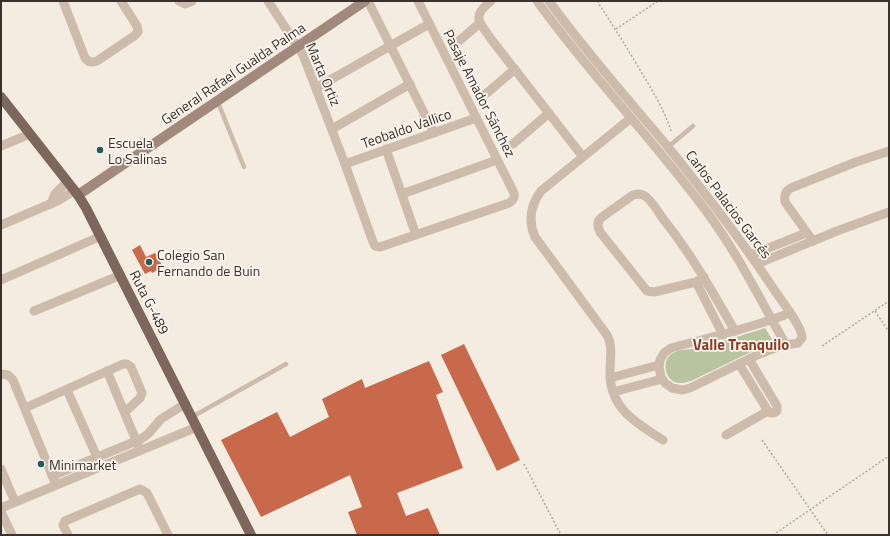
<svg xmlns="http://www.w3.org/2000/svg" width="890" height="536" viewBox="0 0 890 536" font-family="'Titillium Web',sans-serif">
<style>
.green{fill:#b8c4a0}
.building{fill:#c8694b}
.lines{fill:none;stroke-linecap:round;stroke-linejoin:round}
.path{stroke:#b9a596;stroke-width:1.5;stroke-dasharray:2 2;stroke-linecap:butt}
.service{stroke:#cdbbac;stroke-width:4.5}
.minor{stroke:#cdbbac;stroke-width:9}
.secondary{stroke:#a18a7d;stroke-width:10}
.primary{stroke:#7d675c;stroke-width:10}
.poi-dot{fill:#1f5a5e;stroke:#fbf5ee;stroke-width:1.5}
.labels{text-anchor:middle;dominant-baseline:central;stroke-width:3.5;stroke-linejoin:round;paint-order:stroke}
.street-label{font-size:14px;fill:#3b302b;stroke:#fbf5ee}
.poi-label{font-size:14px;fill:#3b302b;stroke:#fbf5ee;text-anchor:start}
.neighbourhood-label{font-size:15px;font-weight:bold;fill:#8c3b22;stroke:#fbf5ee}
</style>
<rect width="100%" height="100%" fill="#f4ebe1"/>
<!-- green -->
<path class="green" d="M765,328L773,341L691,381C688,381 685,383 682,383C666,385 659,361 673,353C679,349 690,350 697,348C720,343 743,335 765,328Z"/>
<!-- building -->
<g class="building">
<path d="M140,245L146,257L155,253L163,267L152,273L151,271L145,274L132,250Z"/>
<path d="M464,344L520,460L497,471L441,355Z"/>
<path d="M429,361L443,392L436,395L463,468L397,493L406,516L428,508L440,535H357L348,512L362,507L350,475L261,517L221,440L277,412L290,437L329,417L322,399L362,379L365,388Z"/>
</g>
<g class="lines">
<!-- path -->
<g class="path">
<path d="M597,1C612,24 626,46 640,70C652,90 664,109 671,131"/>
<path d="M616,29L658,1"/>
<path d="M875,311L889,332"/>
<path d="M822,346L889,301"/>
<path d="M762,440L828,535"/>
<path d="M524,464L561,535"/>
<path d="M773,535L889,456"/>
</g>
<!-- service -->
<g class="service">
<path d="M217,100L244,167"/>
<path d="M668,147L693,126"/>
<path d="M192,417L286,364"/>
</g>
<!-- minor -->
<g class="minor">
<path d="M63,1L85,58C88,62 92,63 97,61L134,36L138,32L137,26L121,1"/>
<path d="M179,1L185,4L192,1"/>
<path d="M268,1L303,55L345,164L373,242L375,246L380,247L509,203C513,201 515,197 514,193L418,1"/>
<path d="M368,1L434,133"/>
<path d="M491,1C471,17 479,21 491,39L583,157"/>
<path d="M537,1C590,75 655,141 709,215C739,256 761,301 786,345"/>
<path d="M549,1C586,52 628,99 668,147C706,194 742,241 775,291C781,300 803,328 802,338L798,343L780,346L757,355L690,388L682,390L672,388L665,383L661,377L659,367L660,360L664,353L671,348L735,331L771,320L790,313"/>
<path d="M460,40L480,23"/>
<path d="M316,88L429,24"/>
<path d="M487,93L515,69"/>
<path d="M631,118L541,191C530,206 528,221 535,237L607,335C613,346 610,359 610,371C609,408 636,423 663,440"/>
<path d="M332,129L410,84"/>
<path d="M513,144L549,113"/>
<path d="M1,146L30,134"/>
<path d="M386,149L416,235"/>
<path d="M345,164L476,118"/>
<path d="M402,194L497,160"/>
<path d="M51,204L55,194L67,182"/>
<path d="M1,225L57,201L74,191"/>
<path d="M813,241L785,202C784,196 785,191 791,188L856,162L889,151"/>
<path d="M751,255L806,233"/>
<path d="M757,264L837,231L889,212"/>
<path d="M704,277L696,282L654,292L647,291L600,232C597,226 597,221 602,217L633,195C637,194 641,193 645,196C653,202 658,212 664,220C692,255 713,293 735,331"/>
<path d="M1,280L101,236"/>
<path d="M696,282L723,335"/>
<path d="M34,311L121,275"/>
<path d="M739,364L768,411L771,413H774L777,411V406L749,359"/>
<path d="M107,371L138,445"/>
<path d="M1,374L8,375L13,380L54,480"/>
<path d="M610,378L659,365"/>
<path d="M67,390L97,457"/>
<path d="M613,392L662,379"/>
<path d="M25,408L123,364H127L131,367L142,393L140,398L125,412"/>
<path d="M726,435L768,411"/>
<path d="M1,469L15,502"/>
<path d="M52,476L141,439L148,434L161,419L185,404"/>
<path d="M1,508L197,427"/>
<path d="M1,512L12,535"/>
<path d="M68,535L63,525L65,521L140,489L147,493L168,535"/>
</g>
<!-- secondary -->
<path class="secondary" d="M78,195L365,1"/>
<!-- primary -->
<path class="primary" d="M1,97L78,195L86,208L251,535"/>
</g>
<!-- markers -->
<g class="poi-dot">
<circle cx="100" cy="150" r="4"/>
<circle cx="149" cy="262" r="4"/>
<circle cx="41" cy="464" r="4"/>
</g>
<g class="labels">
<!-- street labels -->
<g class="street-label">
<text transform="translate(233 73) rotate(-34)">General Rafael Gualda Palma</text>
<text transform="translate(324 74) rotate(67)">Marta Ortiz</text>
<text transform="translate(480 93) rotate(63)">Pasaje Amador Sánchez</text>
<text transform="translate(406 128) rotate(-19)">Teobaldo Vallico</text>
<text transform="translate(729 204) rotate(53)">Carlos Palacios Garcés</text>
<text transform="translate(150 302) rotate(63)">Ruta G-489</text>
</g>
<!-- poi labels -->
<g class="poi-label">
<text x="108" y="142">Escuela<tspan x="108" dy="16">Lo Salinas</tspan></text>
<text x="157" y="254">Colegio San<tspan x="157" dy="16">Fernando de Buin</tspan></text>
<text x="49" y="464">Minimarket</text>
</g>
<!-- neighbourhood labels -->
<g class="neighbourhood-label">
<text x="741" y="344">Valle Tranquilo</text>
</g>
</g>
<!-- border -->
<rect width="890" height="536" fill="none" stroke="#3b302b" stroke-width="4"/>
</svg>
